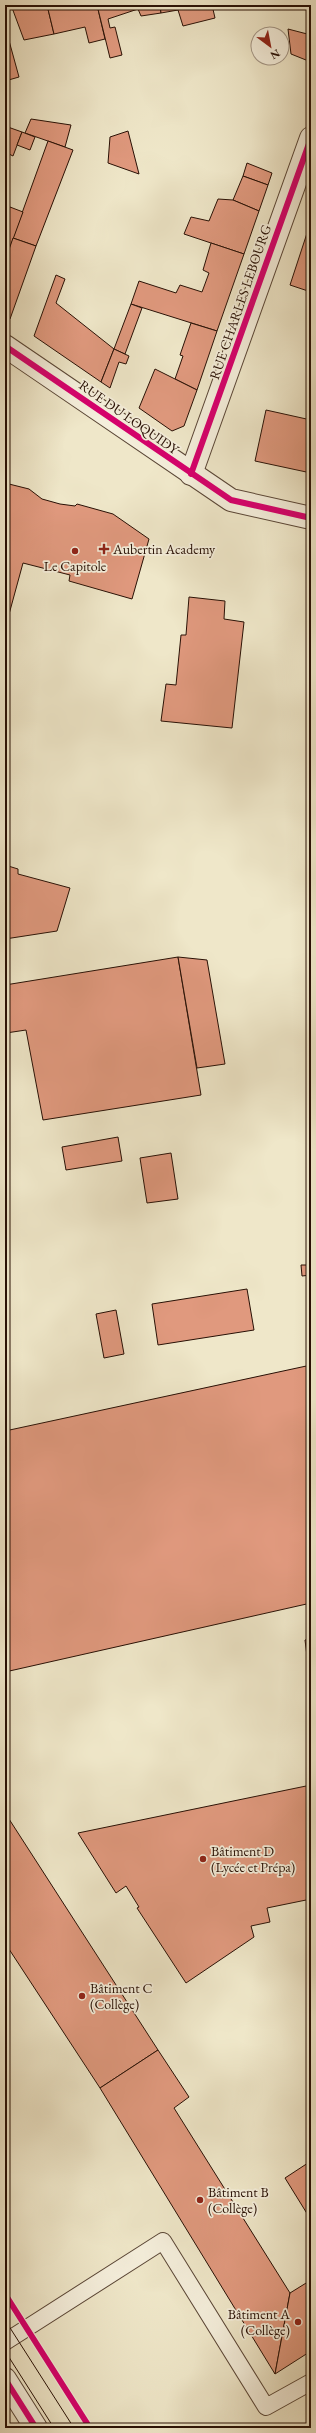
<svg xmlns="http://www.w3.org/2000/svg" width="316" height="2433" viewBox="0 0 316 2433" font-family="'EB Garamond',serif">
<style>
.building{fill:#e0997e;stroke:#281005}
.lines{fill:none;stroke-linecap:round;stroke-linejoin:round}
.service-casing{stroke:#5a4636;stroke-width:18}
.minor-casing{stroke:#5a4636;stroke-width:24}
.tertiary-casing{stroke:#5a4636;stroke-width:24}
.service{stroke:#f5efdc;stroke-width:16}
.minor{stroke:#f5efdc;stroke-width:22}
.tertiary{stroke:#f5efdc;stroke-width:22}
.tram{stroke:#281005;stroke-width:1}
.cycleway-casing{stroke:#f5efdc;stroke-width:8}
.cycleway{stroke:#d6006c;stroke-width:6}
.poi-dot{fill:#8f2418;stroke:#f5efdc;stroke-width:1.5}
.labels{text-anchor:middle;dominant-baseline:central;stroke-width:3.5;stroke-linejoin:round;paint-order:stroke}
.street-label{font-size:14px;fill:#281005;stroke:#f5efdc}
.poi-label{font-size:14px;fill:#281005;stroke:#f5efdc;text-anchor:start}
</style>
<rect width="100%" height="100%" fill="#efe7c9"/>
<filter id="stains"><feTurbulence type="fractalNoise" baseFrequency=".005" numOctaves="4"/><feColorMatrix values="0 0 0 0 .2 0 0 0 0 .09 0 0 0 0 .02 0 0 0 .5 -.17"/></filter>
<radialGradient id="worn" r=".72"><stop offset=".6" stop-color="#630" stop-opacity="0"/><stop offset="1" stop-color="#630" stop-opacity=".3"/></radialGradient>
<!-- building -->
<g class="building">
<path d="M11,5H47L54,34L24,40Z"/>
<path d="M47,5H97L105,39L89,43L85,27L54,34Z"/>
<path d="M97,5H160L161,13L141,16L138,9L108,19L110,28L115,27L122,55L110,58Z"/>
<path d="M160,5H212L215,18L183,26L178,10L161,13Z"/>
<path d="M5,26L19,77L5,81Z"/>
<path d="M288,29L311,35V62L291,54Z"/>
<path d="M31,119L71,125L65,147L25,133Z"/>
<path d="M5,126L22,132L13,156L5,152Z"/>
<path d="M128,131L139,174L108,163L110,137Z"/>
<path d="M22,132L35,137L30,150L17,145Z"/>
<path d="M48,141L73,150L36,246L13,238Z"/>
<path d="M247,163L272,173L268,185L243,176Z"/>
<path d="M243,176L268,185L259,211L233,200Z"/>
<path d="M218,199L233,200L259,211L244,254L184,234L191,217L209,221Z"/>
<path d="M10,207L23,212L5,261V219Z"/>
<path d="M311,221V292L290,285Z"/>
<path d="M13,238L36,246L10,319L5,316V261Z"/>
<path d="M211,243L244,254L217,331L131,304L139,281L176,293L180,285L202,292L209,273L203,270Z"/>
<path d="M56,275L65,279L56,303L114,349L101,382L34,336Z"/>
<path d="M131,304L142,308L125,354L114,349Z"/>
<path d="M191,323L217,331L197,390L175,379L183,356L180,355Z"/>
<path d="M114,349L129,356L126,364L119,362L110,388L101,382Z"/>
<path d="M155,369L197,390L184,426L172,431L139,408Z"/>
<path d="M266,410L311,420V473L255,461Z"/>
<path d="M5,483L29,489L42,499L60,504L75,506L77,504L113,514L149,539L132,599L69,581L70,575L23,563L5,629Z"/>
<path d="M189,597L225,601L224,619L244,622L232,728L161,721L166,684L176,685L181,635H186Z"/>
<path d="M5,865L18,869V874L70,888L57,931L5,939Z"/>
<path d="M178,957L201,1095L43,1120L26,1030L6,1033L5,985Z"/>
<path d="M178,957L207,960L225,1064L197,1068Z"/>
<path d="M118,1137L122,1161L66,1170L62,1147Z"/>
<path d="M171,1153L178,1199L147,1203L140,1158Z"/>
<path d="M301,1265H311V1275L302,1276Z"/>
<path d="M247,1289L254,1330L158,1345L152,1304Z"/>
<path d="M116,1310L124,1354L104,1358L96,1314Z"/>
<path d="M311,1365V1603L5,1672V1431Z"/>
<path d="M311,1639V1688L305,1640Z"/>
<path d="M311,1785V1899L267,1908L270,1922L251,1926L254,1937L186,1983L137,1908L139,1907L126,1886L116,1893L78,1833Z"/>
<path d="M9,1819L158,2050L100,2088L5,1943V1822Z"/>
<path d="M158,2050L189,2097L174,2108L290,2293L275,2374L100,2088Z"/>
<path d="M311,2161V2220L285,2178Z"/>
<path d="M311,2280V2351L275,2374L290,2293Z"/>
</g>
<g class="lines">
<!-- service casing -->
<g class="service-casing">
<path id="service" d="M5,2342L163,2241L266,2407L311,2382"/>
</g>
<!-- minor casing -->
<g class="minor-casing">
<g id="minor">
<path d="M5,346L231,500L311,518"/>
<path d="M191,474L311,138"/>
</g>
</g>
<!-- tertiary casing -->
<g class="tertiary-casing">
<path id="tertiary" d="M5,2379L36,2428"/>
</g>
<!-- service -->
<use href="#service" class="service"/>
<!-- minor -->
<use href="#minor" class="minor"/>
<!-- tertiary -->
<use href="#tertiary" class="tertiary"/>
<!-- tram -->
<g class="tram">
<path d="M5,2320L74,2428"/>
<path d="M5,2351L54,2428"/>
</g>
<!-- cycleway casing -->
<g class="cycleway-casing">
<g id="cycleway">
<path d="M5,346L231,500L311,518"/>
<path d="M191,474L311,138"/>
<path d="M5,2294L90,2428"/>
<path d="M5,2379L36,2428"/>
</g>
</g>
<!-- cycleway -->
<use href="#cycleway" class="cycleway"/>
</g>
<!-- markers -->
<g class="poi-dot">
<path d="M102 543h4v4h4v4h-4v4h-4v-4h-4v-4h4z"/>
<circle cx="75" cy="551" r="4"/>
<circle cx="203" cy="1859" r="4"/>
<circle cx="82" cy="1996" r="4"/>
<circle cx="200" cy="2200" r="4"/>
<circle cx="298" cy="2322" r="4"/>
</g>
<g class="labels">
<!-- street labels -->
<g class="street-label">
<text transform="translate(240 302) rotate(-71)">RUE CHARLES LEBOURG</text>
<text transform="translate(129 417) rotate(35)">RUE DU LOQUIDY</text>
</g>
<!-- poi labels -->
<g class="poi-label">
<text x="113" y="549">Aubertin Academy</text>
<text x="75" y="566" text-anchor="middle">Le Capitole</text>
<text x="211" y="1851">Bâtiment D<tspan x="211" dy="16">(Lycée et Prépa)</tspan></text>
<text x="90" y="1988">Bâtiment C<tspan x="90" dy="16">(Collège)</tspan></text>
<text x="208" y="2192">Bâtiment B<tspan x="208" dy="16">(Collège)</tspan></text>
<text x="290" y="2314" text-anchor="end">Bâtiment A<tspan x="290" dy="16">(Collège)</tspan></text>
</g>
</g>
<!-- margin -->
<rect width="316" height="2433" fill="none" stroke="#efe7c9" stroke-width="20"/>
<rect x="6" y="6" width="304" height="2421" fill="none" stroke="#281005" stroke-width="2"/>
<rect x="10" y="10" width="296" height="2413" fill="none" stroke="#281005"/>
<!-- north arrow -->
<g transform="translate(270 46) rotate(148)"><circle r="19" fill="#f5efdc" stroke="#a39686"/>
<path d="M0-3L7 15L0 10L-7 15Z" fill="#8f2418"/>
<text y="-6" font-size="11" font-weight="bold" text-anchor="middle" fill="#281005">N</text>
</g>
<rect width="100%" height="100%" filter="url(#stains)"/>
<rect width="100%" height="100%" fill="url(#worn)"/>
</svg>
